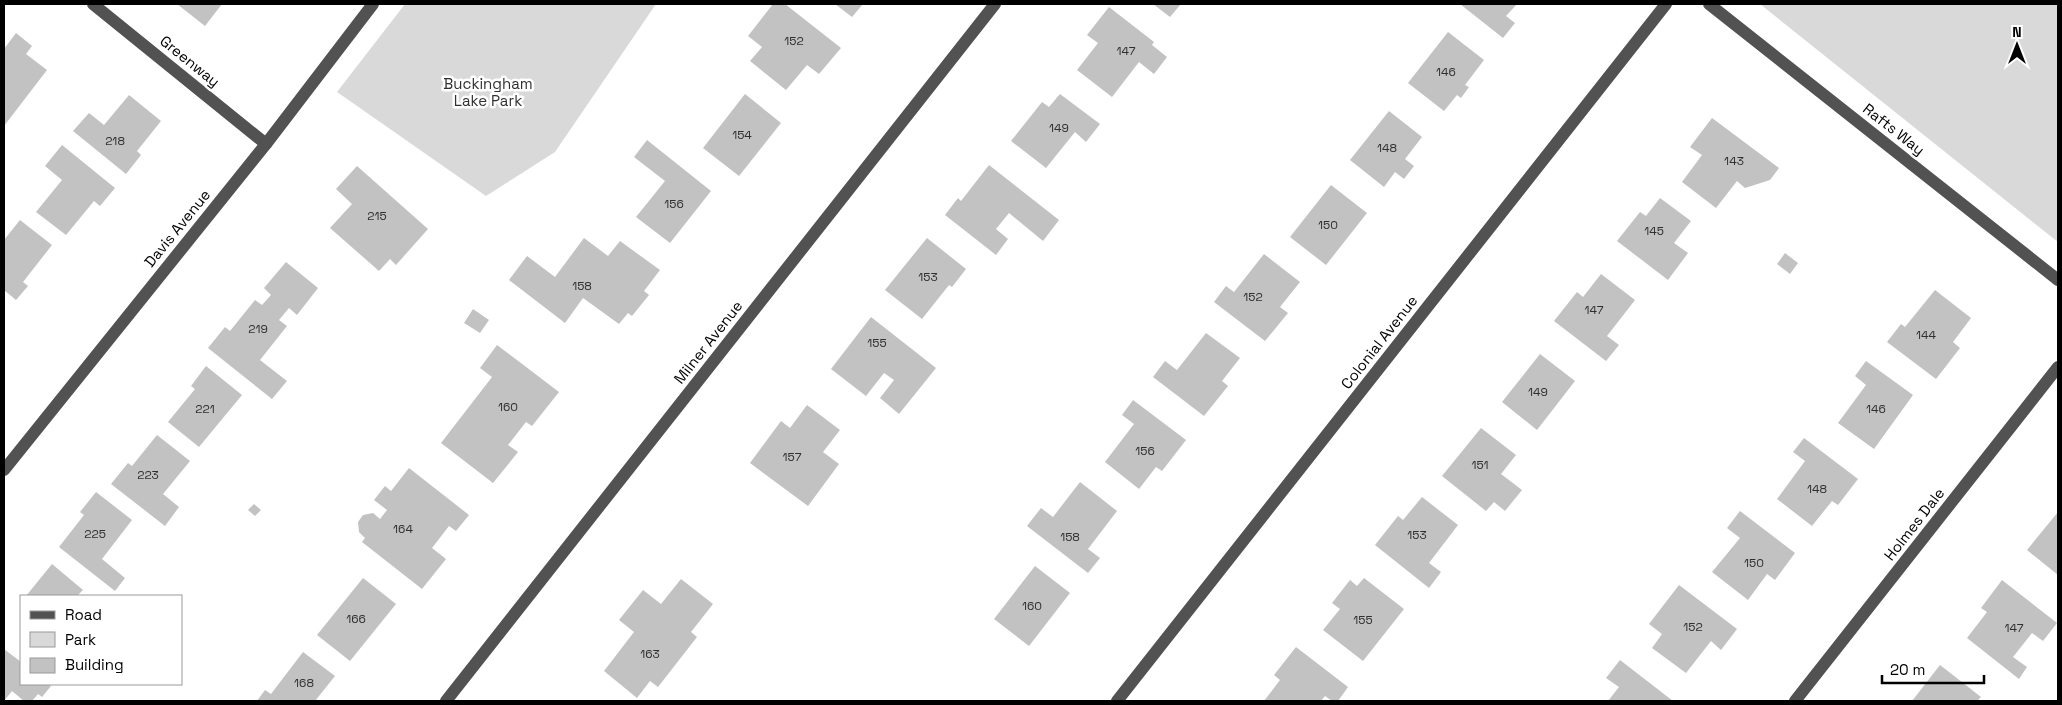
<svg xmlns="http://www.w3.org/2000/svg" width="2062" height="705" viewBox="0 0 2062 705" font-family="'Space Grotesk',sans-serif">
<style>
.green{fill:#d9d9d9}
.building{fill:#c2c2c2}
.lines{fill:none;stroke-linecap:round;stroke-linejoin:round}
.minor{stroke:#525252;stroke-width:12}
.labels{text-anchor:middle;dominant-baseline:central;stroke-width:5;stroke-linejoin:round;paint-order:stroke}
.number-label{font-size:12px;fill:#303030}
.street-label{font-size:15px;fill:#000;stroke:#fff}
.park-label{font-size:15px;fill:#303030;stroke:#fff}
</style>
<rect width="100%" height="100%" fill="#fff"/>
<!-- green -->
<g class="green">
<path d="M405,4H656L555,152L486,196L337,92Z"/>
<path d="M1760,4H2058V242L2039,227Z"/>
</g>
<!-- building -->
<g class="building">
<path d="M177,4H222L205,26Z"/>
<path d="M773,4H785L841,48L819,74L807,65L786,90L750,61L762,47L748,36Z"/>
<path d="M835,4H863L852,17Z"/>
<path d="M1153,4H1181L1170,17Z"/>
<path d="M1460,4H1517L1506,16L1515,23L1503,38Z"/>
<path d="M1109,7L1154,42L1152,45L1167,57L1154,74L1139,62L1112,97L1077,70L1098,43L1087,35Z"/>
<path d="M1448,32L1484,60L1465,85L1469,87L1461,98L1457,95L1444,111L1408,83Z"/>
<path d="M16,33L32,46L26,54L47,70L4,126V49Z"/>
<path d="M745,94L781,123L739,176L703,148Z"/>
<path d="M1060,94L1100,124L1086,142L1075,132L1046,168L1011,141L1042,102L1049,107Z"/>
<path d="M129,95L161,121L137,151L141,155L126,174L73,131L89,113L104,125Z"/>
<path d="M1389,111L1422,137L1405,159L1414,166L1404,179L1395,172L1384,187L1350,160Z"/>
<path d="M1712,118L1779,168L1770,180L1745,188L1737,181L1716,208L1682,182L1702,155L1690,147Z"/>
<path d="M647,140L711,191L670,243L636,217L665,181L634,157Z"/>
<path d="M62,145L115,188L100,206L94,201L66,235L36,212L62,180L45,166Z"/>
<path d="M989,165L1059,220L1043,241L1009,213L996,229L1008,239L996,255L945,215L958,198L961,201Z"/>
<path d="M357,166L428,229L396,265L390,259L379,271L330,228L352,204L336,189Z"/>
<path d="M1331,185L1367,213L1326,265L1290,237Z"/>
<path d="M1660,198L1691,221L1674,243L1688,253L1668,280L1617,241L1640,212L1646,216Z"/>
<path d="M20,220L52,245L23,282L28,286L16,300L4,290V240Z"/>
<path d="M584,238L608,256L620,241L660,270L644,291L649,295L632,316L628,313L619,324L583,298L565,323L509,280L527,256L555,277Z"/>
<path d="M927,238L966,269L952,287L949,285L922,319L885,290Z"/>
<path d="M1785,253L1798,263L1790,274L1777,264Z"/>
<path d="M1264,254L1300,282L1280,307L1288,313L1265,341L1214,302L1226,286L1234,292Z"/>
<path d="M286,262L318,288L297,315L289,308L279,320L287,326L260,360L287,381L272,399L208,348L225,327L230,331L255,300L262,305L271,295L264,288Z"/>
<path d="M1601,274L1635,300L1607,336L1619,345L1606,361L1554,321L1577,292L1583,297Z"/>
<path d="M1935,290L1971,318L1953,342L1960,348L1936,379L1887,342L1901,324L1905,327Z"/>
<path d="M473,309L489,320L480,333L464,323Z"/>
<path d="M871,317L936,368L899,414L880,398L894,380L884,373L866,396L831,369Z"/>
<path d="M1206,333L1240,358L1222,381L1228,386L1204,416L1153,377L1165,361L1177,370Z"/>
<path d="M497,345L559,392L532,426L526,422L508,445L518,452L493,483L441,443L492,377L480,368Z"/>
<path d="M1540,354L1575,381L1537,430L1502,402Z"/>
<path d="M1866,361L1913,395L1874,449L1838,423L1866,385L1855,376Z"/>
<path d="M206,366L242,395L199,447L168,422L195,389L191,386Z"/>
<path d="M1133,400L1186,440L1162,471L1156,467L1139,489L1105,462L1134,424L1122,415Z"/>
<path d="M807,405L840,430L823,452L839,464L808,506L750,463L781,421L790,428Z"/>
<path d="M1481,428L1516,455L1501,474L1522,490L1505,511L1494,502L1486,511L1442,476Z"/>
<path d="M157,435L190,461L163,494L179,507L165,526L111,484L128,463L132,466Z"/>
<path d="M1804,438L1858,479L1838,505L1832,501L1812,526L1777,499L1805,461L1793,452Z"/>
<path d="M409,468L469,515L456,531L449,526L432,548L446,559L422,589L362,542L365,538L359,532L358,522L363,515L373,513L380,519L387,510L374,500L385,486L391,491Z"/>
<path d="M1080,482L1117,511L1088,549L1100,558L1088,573L1027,526L1041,508L1053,517Z"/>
<path d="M96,492L132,520L102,559L125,578L115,591L59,547L84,515L80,512Z"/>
<path d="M1422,497L1458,525L1429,563L1441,572L1429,588L1375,545L1398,516L1403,520Z"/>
<path d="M254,504L261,510L255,516L248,510Z"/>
<path d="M1740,511L1795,553L1775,580L1767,574L1748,600L1712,572L1740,538L1727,528Z"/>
<path d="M2058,512V575L2027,550Z"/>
<path d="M52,564L83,590L77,596H26Z"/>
<path d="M1035,566L1070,593L1029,646L994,619Z"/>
<path d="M363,578L396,604L350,661L317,635Z"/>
<path d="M1364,578L1404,609L1363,661L1323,630L1340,609L1332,603L1350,580L1357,586Z"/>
<path d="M681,579L713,604L691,632L697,637L658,687L650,681L637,698L604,671L634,632L619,620L643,590L661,604Z"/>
<path d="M2002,580L2057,623L2043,641L2032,633L2013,657L2027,667L2019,679L1967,638L1987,612L1981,608Z"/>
<path d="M1679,585L1737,629L1721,650L1711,641L1686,673L1652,648L1662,634L1649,624Z"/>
<path d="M1296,647L1348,687L1338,701H1332L1325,696L1321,701H1264L1280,680L1274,675Z"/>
<path d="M4,649L21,662V684H48L51,686L42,697L38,694L32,701H24L12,691L4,701Z"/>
<path d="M303,652L335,676L315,701H257L265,690L271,694Z"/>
<path d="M1620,660L1673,701H1608L1619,687L1606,678Z"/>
<path d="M1940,665L1981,697L1977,701H1912Z"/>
</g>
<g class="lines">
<!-- minor -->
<g class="minor">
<path d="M93,4L266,144"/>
<path d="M1709,4L2058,280"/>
<path d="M4,470L266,144L373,4"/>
<path d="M446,701L995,4"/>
<path d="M1117,701L1666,4"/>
<path d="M1795,701L2058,367"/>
</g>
</g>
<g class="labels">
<!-- number labels -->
<g class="number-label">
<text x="794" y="41">152</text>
<text x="1126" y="51">147</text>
<text x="1446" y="72">146</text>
<text x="1059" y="128">149</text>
<text x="742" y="135">154</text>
<text x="115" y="141">218</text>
<text x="1387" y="148">148</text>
<text x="1734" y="161">143</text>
<text x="674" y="204">156</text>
<text x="377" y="216">215</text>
<text x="1328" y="225">150</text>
<text x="1654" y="231">145</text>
<text x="928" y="277">153</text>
<text x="582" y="286">158</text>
<text x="1253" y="297">152</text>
<text x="1594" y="310">147</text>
<text x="258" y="329">219</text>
<text x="1926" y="335">144</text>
<text x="877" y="343">155</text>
<text x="1538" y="392">149</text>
<text x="508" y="407">160</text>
<text x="205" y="409">221</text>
<text x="1876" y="409">146</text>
<text x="1145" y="451">156</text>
<text x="792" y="457">157</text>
<text x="1480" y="465">151</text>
<text x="148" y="475">223</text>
<text x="1817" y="489">148</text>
<text x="403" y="529">164</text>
<text x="95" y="534">225</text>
<text x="1417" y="535">153</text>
<text x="1070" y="537">158</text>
<text x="1754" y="563">150</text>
<text x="1032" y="606">160</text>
<text x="356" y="619">166</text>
<text x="1363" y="620">155</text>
<text x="1693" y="627">152</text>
<text x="2014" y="628">147</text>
<text x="650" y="654">163</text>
<text x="304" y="683">168</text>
</g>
<!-- street labels -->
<g class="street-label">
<text transform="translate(190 61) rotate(39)">Greenway</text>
<text transform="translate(1894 129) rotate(38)">Rafts Way</text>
<text transform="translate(177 228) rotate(-51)">Davis Avenue</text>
<text transform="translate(708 342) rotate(-52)">Milner Avenue</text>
<text transform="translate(1379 342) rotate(-52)">Colonial Avenue</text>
<text transform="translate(1914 524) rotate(-52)">Holmes Dale</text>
</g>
<!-- park labels -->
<g class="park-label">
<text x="488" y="83">Buckingham<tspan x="488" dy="17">Lake Park</tspan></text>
</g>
</g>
<!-- border -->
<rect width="2062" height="705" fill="none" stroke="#000000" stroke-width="10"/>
<!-- legend -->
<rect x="20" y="595" width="162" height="90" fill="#ffffff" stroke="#999999"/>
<rect x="30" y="611" width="25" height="8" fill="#525252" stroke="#999999"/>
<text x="65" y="620" font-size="15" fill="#000000">Road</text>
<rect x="30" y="632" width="25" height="15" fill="#d9d9d9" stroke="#999999"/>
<text x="65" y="645" font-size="15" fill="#000000">Park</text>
<rect x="30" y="658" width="25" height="15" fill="#c2c2c2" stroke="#999999"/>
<text x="65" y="670" font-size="15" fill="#000000">Building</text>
<!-- north arrow -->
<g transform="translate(2017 45)" stroke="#ffffff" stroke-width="4" paint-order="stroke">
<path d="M0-4L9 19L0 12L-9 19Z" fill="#000000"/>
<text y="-8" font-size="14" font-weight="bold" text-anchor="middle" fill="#000000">N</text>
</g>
<!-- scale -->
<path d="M1882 675v8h102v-8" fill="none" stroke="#000000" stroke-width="2.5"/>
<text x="1890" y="675" font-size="15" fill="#000000" stroke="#ffffff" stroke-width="4" paint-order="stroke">20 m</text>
</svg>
